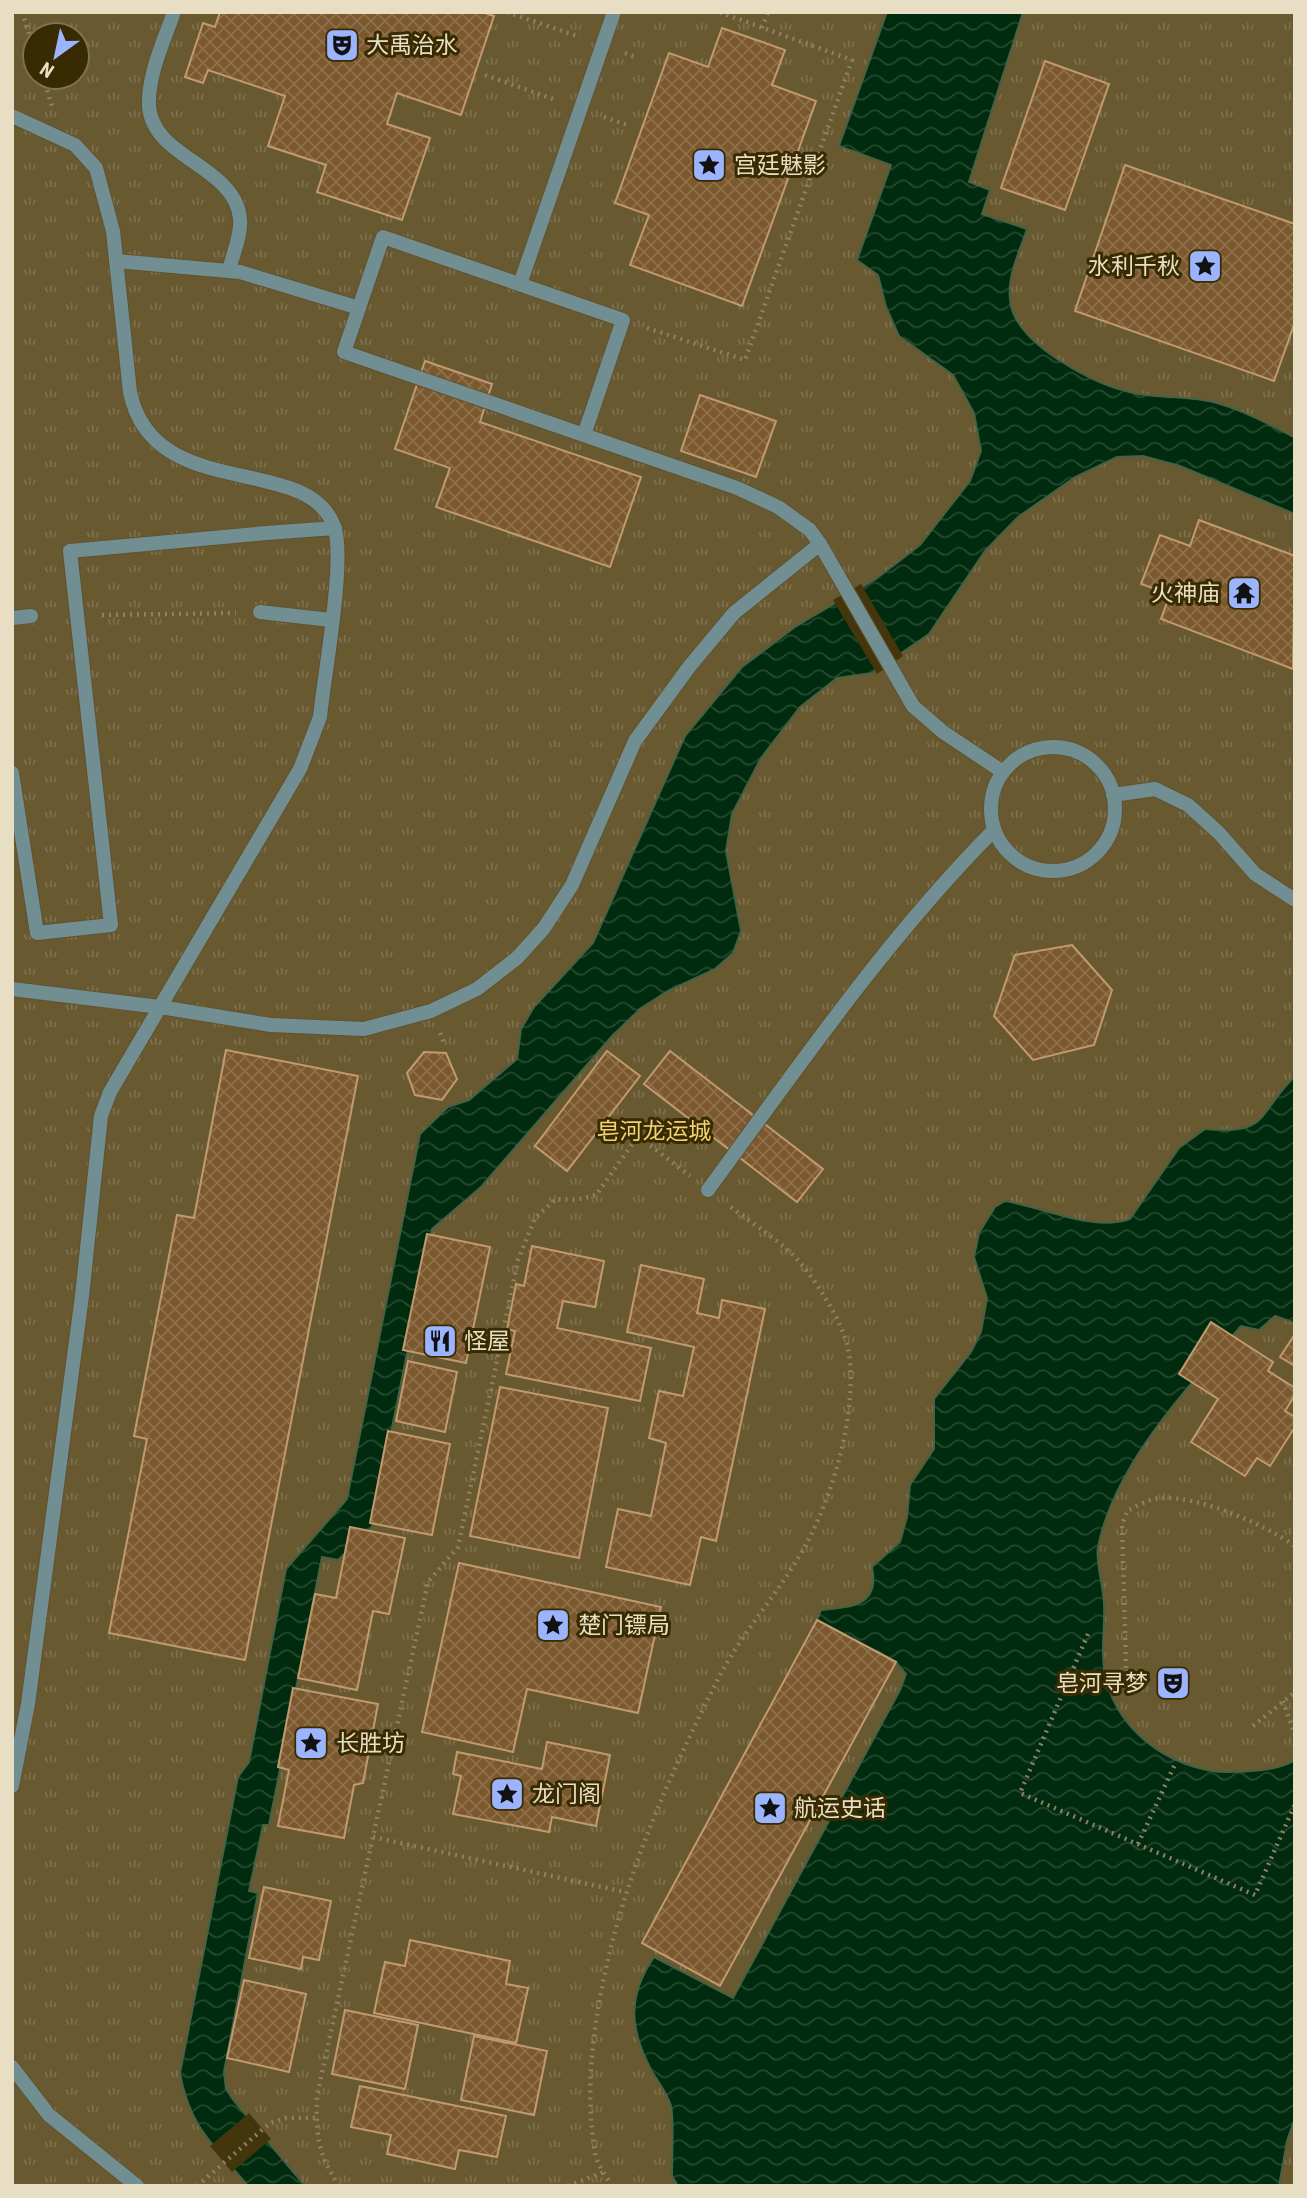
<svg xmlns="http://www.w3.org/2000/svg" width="1307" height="2198" viewBox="0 0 1307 2198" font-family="'Roboto Condensed','Noto Sans SC',sans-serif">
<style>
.grass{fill:url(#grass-tufts);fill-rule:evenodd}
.water{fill:url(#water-waves);stroke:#466144;stroke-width:2}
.pier{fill:#43350c}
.building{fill:url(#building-cross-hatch);stroke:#c19a6f;stroke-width:2}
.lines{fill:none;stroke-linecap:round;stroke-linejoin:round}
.lane-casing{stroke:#61532d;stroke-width:16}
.street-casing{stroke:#61532d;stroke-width:16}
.path{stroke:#8d815f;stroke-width:4.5;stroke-dasharray:2 5;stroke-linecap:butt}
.lane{stroke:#718e93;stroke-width:14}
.street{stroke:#718e93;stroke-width:14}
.lane-bridge-casing{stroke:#61532d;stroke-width:16;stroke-linecap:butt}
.lane-bridge{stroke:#718e93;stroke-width:14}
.labels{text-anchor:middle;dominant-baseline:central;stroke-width:6;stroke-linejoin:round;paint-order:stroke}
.poi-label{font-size:23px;fill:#e8dec3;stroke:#382b01;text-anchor:start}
.park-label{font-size:23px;fill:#f3d175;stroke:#382b01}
</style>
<defs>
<pattern id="grass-tufts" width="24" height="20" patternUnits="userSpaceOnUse" patternTransform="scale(1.75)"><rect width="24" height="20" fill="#685931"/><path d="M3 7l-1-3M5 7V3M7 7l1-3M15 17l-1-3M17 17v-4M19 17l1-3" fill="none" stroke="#7e704d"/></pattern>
<pattern id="water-waves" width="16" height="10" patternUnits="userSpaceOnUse" patternTransform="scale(1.75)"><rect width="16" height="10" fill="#002b0e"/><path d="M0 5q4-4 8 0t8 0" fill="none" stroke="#25492f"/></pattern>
<pattern id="building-cross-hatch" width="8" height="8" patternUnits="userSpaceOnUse" patternTransform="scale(1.75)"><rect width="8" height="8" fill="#7b582e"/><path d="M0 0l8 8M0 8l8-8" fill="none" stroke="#8e704b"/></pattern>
</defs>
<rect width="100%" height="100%" fill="#43350c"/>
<!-- grass -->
<path class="grass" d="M12,12H1295V2186H12ZM35,35H77V77H35Z"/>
<!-- water -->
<g class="water">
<path d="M887,12H1023L969,182L990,190L982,214L1027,229C1019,253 1005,280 1011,306C1020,344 1086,380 1122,390C1152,400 1187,394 1217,403C1245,411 1270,424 1295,438V514L1180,466L1143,456L1117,457L1075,477L1018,517L985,551L929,634L872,673L837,678L800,707L761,758L732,814L726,851L741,931L733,953L715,969L668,991L640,1009L612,1036L481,1187L432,1229L372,1527L338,1560L322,1557L269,1825H263L249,1891L258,1893L224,2072L226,2089L234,2101L305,2186H248C215,2146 189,2127 180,2073L238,1777L249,1762L286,1569L347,1499L420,1134L448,1107L469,1100L517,1059L521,1029L534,1007L593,943L685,736L742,667L795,627L876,579L920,545L970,481L981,451L974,413L953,375L899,336L886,307L878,275L857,260L891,165L839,146Z"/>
<path d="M1295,1076V1323L1275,1316L1259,1330L1241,1326C1187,1389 1115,1463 1098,1547C1095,1560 1104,1589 1104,1604C1105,1625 1101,1648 1104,1668C1111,1728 1171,1771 1227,1772C1246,1772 1279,1771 1295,1760V2118L1287,2141L1279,2186H678L672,2176C672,2160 674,2119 671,2106C668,2095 659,2083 653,2073C630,2032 626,1998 654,1957L733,1998L900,1690L906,1674L896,1662L817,1620L821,1610C852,1607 880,1606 872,1567L900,1542L907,1517L910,1485L934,1449V1399L971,1352L981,1332L987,1298L974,1257L979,1233L995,1207L1005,1201C1044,1207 1092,1232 1130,1219L1179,1148L1205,1129C1270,1135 1256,1115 1295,1076Z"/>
</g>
<!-- pier -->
<g class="pier">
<path d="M861,584L903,656L877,674L833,600Z"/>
<path d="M249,2113L271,2139L232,2172L210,2146Z"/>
</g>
<!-- building -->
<g class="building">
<path d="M220,12H482L494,16L461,115L397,93L387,124L430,138L402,220L317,192L326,165L268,146L285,96L208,70L203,83L185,77L203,23L215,27Z"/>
<path d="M722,28L785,50L772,85L816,101L742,306L630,265L649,215L615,203L669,53L708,67Z"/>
<path d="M1045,61L1109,84L1065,210L1001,188Z"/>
<path d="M1125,165L1295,224V322L1274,381L1075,311Z"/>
<path d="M425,361L492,384L480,422L641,477L610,567L436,507L450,468L395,449Z"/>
<path d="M700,395L776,421L756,477L681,451Z"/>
<path d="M1199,520L1295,556L1293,669L1161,619L1170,594L1141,584L1160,535L1190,546Z"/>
<path d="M1072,945L1112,990L1094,1045L1033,1060L994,1016L1015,955Z"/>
<path d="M226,1050L358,1076L245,1660L109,1633L147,1439L134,1436L177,1215L194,1218Z"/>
<path d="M607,1051L640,1076L567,1171L535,1146Z"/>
<path d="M670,1051L823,1169L797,1202L644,1084Z"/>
<path d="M424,1052L446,1053L457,1079L442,1100L415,1095L407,1073Z"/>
<path d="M427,1234L490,1247L466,1363L403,1350Z"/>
<path d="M532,1246L604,1261L595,1307L563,1301L557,1328L651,1348L640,1401L506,1374L515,1331L507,1329L516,1284L524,1286Z"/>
<path d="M641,1265L704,1279L697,1313L719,1318L722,1300L765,1309L716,1541L701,1537L690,1585L606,1567L618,1509L651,1516L666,1443L649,1438L659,1391L683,1396L694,1347L627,1332Z"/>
<path d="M1211,1322L1273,1362L1268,1371L1295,1388V1395L1285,1411L1295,1417V1427L1270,1466L1257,1458L1245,1476L1191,1442L1218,1399L1179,1374Z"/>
<path d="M1295,1334V1366L1280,1357Z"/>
<path d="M408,1361L457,1372L445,1432L396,1421Z"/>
<path d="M500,1387L608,1408L579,1558L470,1536Z"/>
<path d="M388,1431L450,1444L432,1535L370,1523Z"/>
<path d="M350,1527L405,1538L389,1614L373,1611L357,1690L298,1678L315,1594L336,1598Z"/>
<path d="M459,1563L661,1607L638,1713L527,1689L513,1752L422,1732Z"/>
<path d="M817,1620L896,1662L720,1986L642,1943Z"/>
<path d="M293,1688L378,1704L363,1783L354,1785L344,1838L278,1826L289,1770L278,1767Z"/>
<path d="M547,1742L610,1755L596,1826L552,1817L549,1832L453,1814L461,1776L453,1774L457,1752L542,1769Z"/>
<path d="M264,1887L331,1901L319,1960L303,1957L301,1969L249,1958Z"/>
<path d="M410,1940L510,1961L506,1984L528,1988L516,2043L374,2013L385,1962L405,1966Z"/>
<path d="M244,1980L306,1994L289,2072L227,2058Z"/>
<path d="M345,2010L418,2025L405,2089L332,2074Z"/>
<path d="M474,2036L547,2051L534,2115L461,2100Z"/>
<path d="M360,2086L506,2116L497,2157L459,2150L455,2169L387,2154L391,2135L351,2127Z"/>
</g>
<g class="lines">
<!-- lane casing -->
<g class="lane-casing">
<g id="lane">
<path d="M12,116L75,145L96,168L113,231L130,392C153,504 307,452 334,526C346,559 324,676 320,717L300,769L110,1092L101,1116L82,1296L28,1704L12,1786"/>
<path d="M266,533L335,528"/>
<path d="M260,612L331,620"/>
<path d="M12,618L31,616"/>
<path d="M12,989L160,1007"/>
<path d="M12,2067L49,2115L137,2186"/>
</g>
</g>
<!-- street casing -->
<g class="street-casing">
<g id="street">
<path d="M174,12C164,41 148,74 149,105C151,158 236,166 240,219C242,234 232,256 229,271"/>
<path d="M116,261L240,272L359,308"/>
<path d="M520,284L614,12"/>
<path d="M584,435L623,320L383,237L344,352L737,488L778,507L810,530L820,544L913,706L943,732L1003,772"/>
<circle cx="1053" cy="809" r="62"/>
<path d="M1113,795L1155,789L1188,805L1219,833L1255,874L1295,900"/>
<path d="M160,1007L271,1025L364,1029L431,1011L477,989L517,958L544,928L572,885L635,741L689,667L734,613L820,544"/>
<path d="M708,1190C799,1066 886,939 994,830"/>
</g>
</g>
<!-- path -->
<g class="path">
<path d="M22,12L35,52"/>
<path d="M507,12L580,37"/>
<path d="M762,28L768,12"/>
<path d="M625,53L637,58"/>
<path d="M485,75L556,100"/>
<path d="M43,77L52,106"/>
<path d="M604,117L627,125"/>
<path d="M647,328L745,360L852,60L719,12"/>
<path d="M102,615L236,613"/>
<path d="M440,1033L445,1045"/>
<path d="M1088,1634L1020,1793L1255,1895L1295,1804"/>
<path d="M1126,1668L1122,1524L1128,1510C1138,1506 1149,1499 1160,1498C1200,1496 1262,1523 1295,1546"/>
<path d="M1283,1701L1295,1735"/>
<path d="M1253,1726L1295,1692"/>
<path d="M373,1837L625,1892"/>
<path d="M1138,1844L1176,1762"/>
<path d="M197,2186L270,2123L286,2118H316"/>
<path d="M339,2186C317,2152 316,2135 317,2096L428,1582L458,1547L518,1260L535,1218L556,1199L576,1200L596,1195L638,1136L690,1176"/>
<path d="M568,2186L604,2172"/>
<path d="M612,2186C606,2176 596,2163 595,2152C587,2107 590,2054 598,2010C617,1893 664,1786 717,1681C742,1631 783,1589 809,1539C835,1488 859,1405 848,1348C843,1322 812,1273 792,1254C773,1236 748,1221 727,1204"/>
</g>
<!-- lane -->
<use href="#lane" class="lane"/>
<!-- street -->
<use href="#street" class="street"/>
<!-- lane-bridge casing -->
<g class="lane-bridge-casing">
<path id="lane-bridge" d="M12,773L37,933L111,925L70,551L266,533"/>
</g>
<!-- lane-bridge -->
<use href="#lane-bridge" class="lane-bridge"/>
</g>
<!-- icons -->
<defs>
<g id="theatre-square" transform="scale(1.75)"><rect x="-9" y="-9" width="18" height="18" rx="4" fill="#9cb4fd" stroke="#382b01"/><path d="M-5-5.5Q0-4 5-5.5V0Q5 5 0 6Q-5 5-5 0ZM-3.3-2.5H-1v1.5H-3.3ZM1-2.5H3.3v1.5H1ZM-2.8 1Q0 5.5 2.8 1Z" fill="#111"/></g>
<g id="sight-square" transform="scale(1.75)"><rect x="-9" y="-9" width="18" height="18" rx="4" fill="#9cb4fd" stroke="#382b01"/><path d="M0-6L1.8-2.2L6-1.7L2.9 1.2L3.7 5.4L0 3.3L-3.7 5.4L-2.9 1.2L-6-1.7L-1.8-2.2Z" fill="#111"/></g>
<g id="temple-square" transform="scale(1.75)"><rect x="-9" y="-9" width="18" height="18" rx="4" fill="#9cb4fd" stroke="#382b01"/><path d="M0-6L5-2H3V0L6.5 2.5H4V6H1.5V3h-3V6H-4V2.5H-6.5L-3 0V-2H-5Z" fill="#111"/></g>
<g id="restaurant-square" transform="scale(1.75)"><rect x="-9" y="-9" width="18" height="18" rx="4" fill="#9cb4fd" stroke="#382b01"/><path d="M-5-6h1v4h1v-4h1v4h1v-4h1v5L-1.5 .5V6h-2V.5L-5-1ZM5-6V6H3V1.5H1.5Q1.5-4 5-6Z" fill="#111"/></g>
</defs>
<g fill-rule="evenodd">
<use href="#theatre-square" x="342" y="45"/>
<use href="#sight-square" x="709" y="165"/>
<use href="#sight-square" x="1205" y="266"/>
<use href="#temple-square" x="1244" y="593"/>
<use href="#restaurant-square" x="440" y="1341"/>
<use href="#sight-square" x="553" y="1625"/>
<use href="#theatre-square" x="1173" y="1683"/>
<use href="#sight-square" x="311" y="1743"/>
<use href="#sight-square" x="507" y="1794"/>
<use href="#sight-square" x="770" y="1808"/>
</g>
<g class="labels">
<!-- poi labels -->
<g class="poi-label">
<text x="366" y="45">大禹治水</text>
<text x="734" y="165">宫廷魅影</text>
<text x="1180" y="266" text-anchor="end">水利千秋</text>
<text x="1220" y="593" text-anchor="end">火神庙</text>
<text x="464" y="1341">怪屋</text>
<text x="578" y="1625">楚门镖局</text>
<text x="1148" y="1683" text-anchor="end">皂河寻梦</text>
<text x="336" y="1743">长胜坊</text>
<text x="532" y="1794">龙门阁</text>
<text x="794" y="1808">航运史话</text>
</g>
<!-- park labels -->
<g class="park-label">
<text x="654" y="1131">皂河龙运城</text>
</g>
</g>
<!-- border -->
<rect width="1307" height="2198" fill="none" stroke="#e8dec3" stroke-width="28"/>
<!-- north arrow -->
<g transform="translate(56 56) rotate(213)"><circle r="33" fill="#382b01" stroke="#7e734f" stroke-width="2"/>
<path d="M0-5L12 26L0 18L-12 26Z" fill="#9cb4fd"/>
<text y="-10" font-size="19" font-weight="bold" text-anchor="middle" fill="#e8dec3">N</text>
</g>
</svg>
